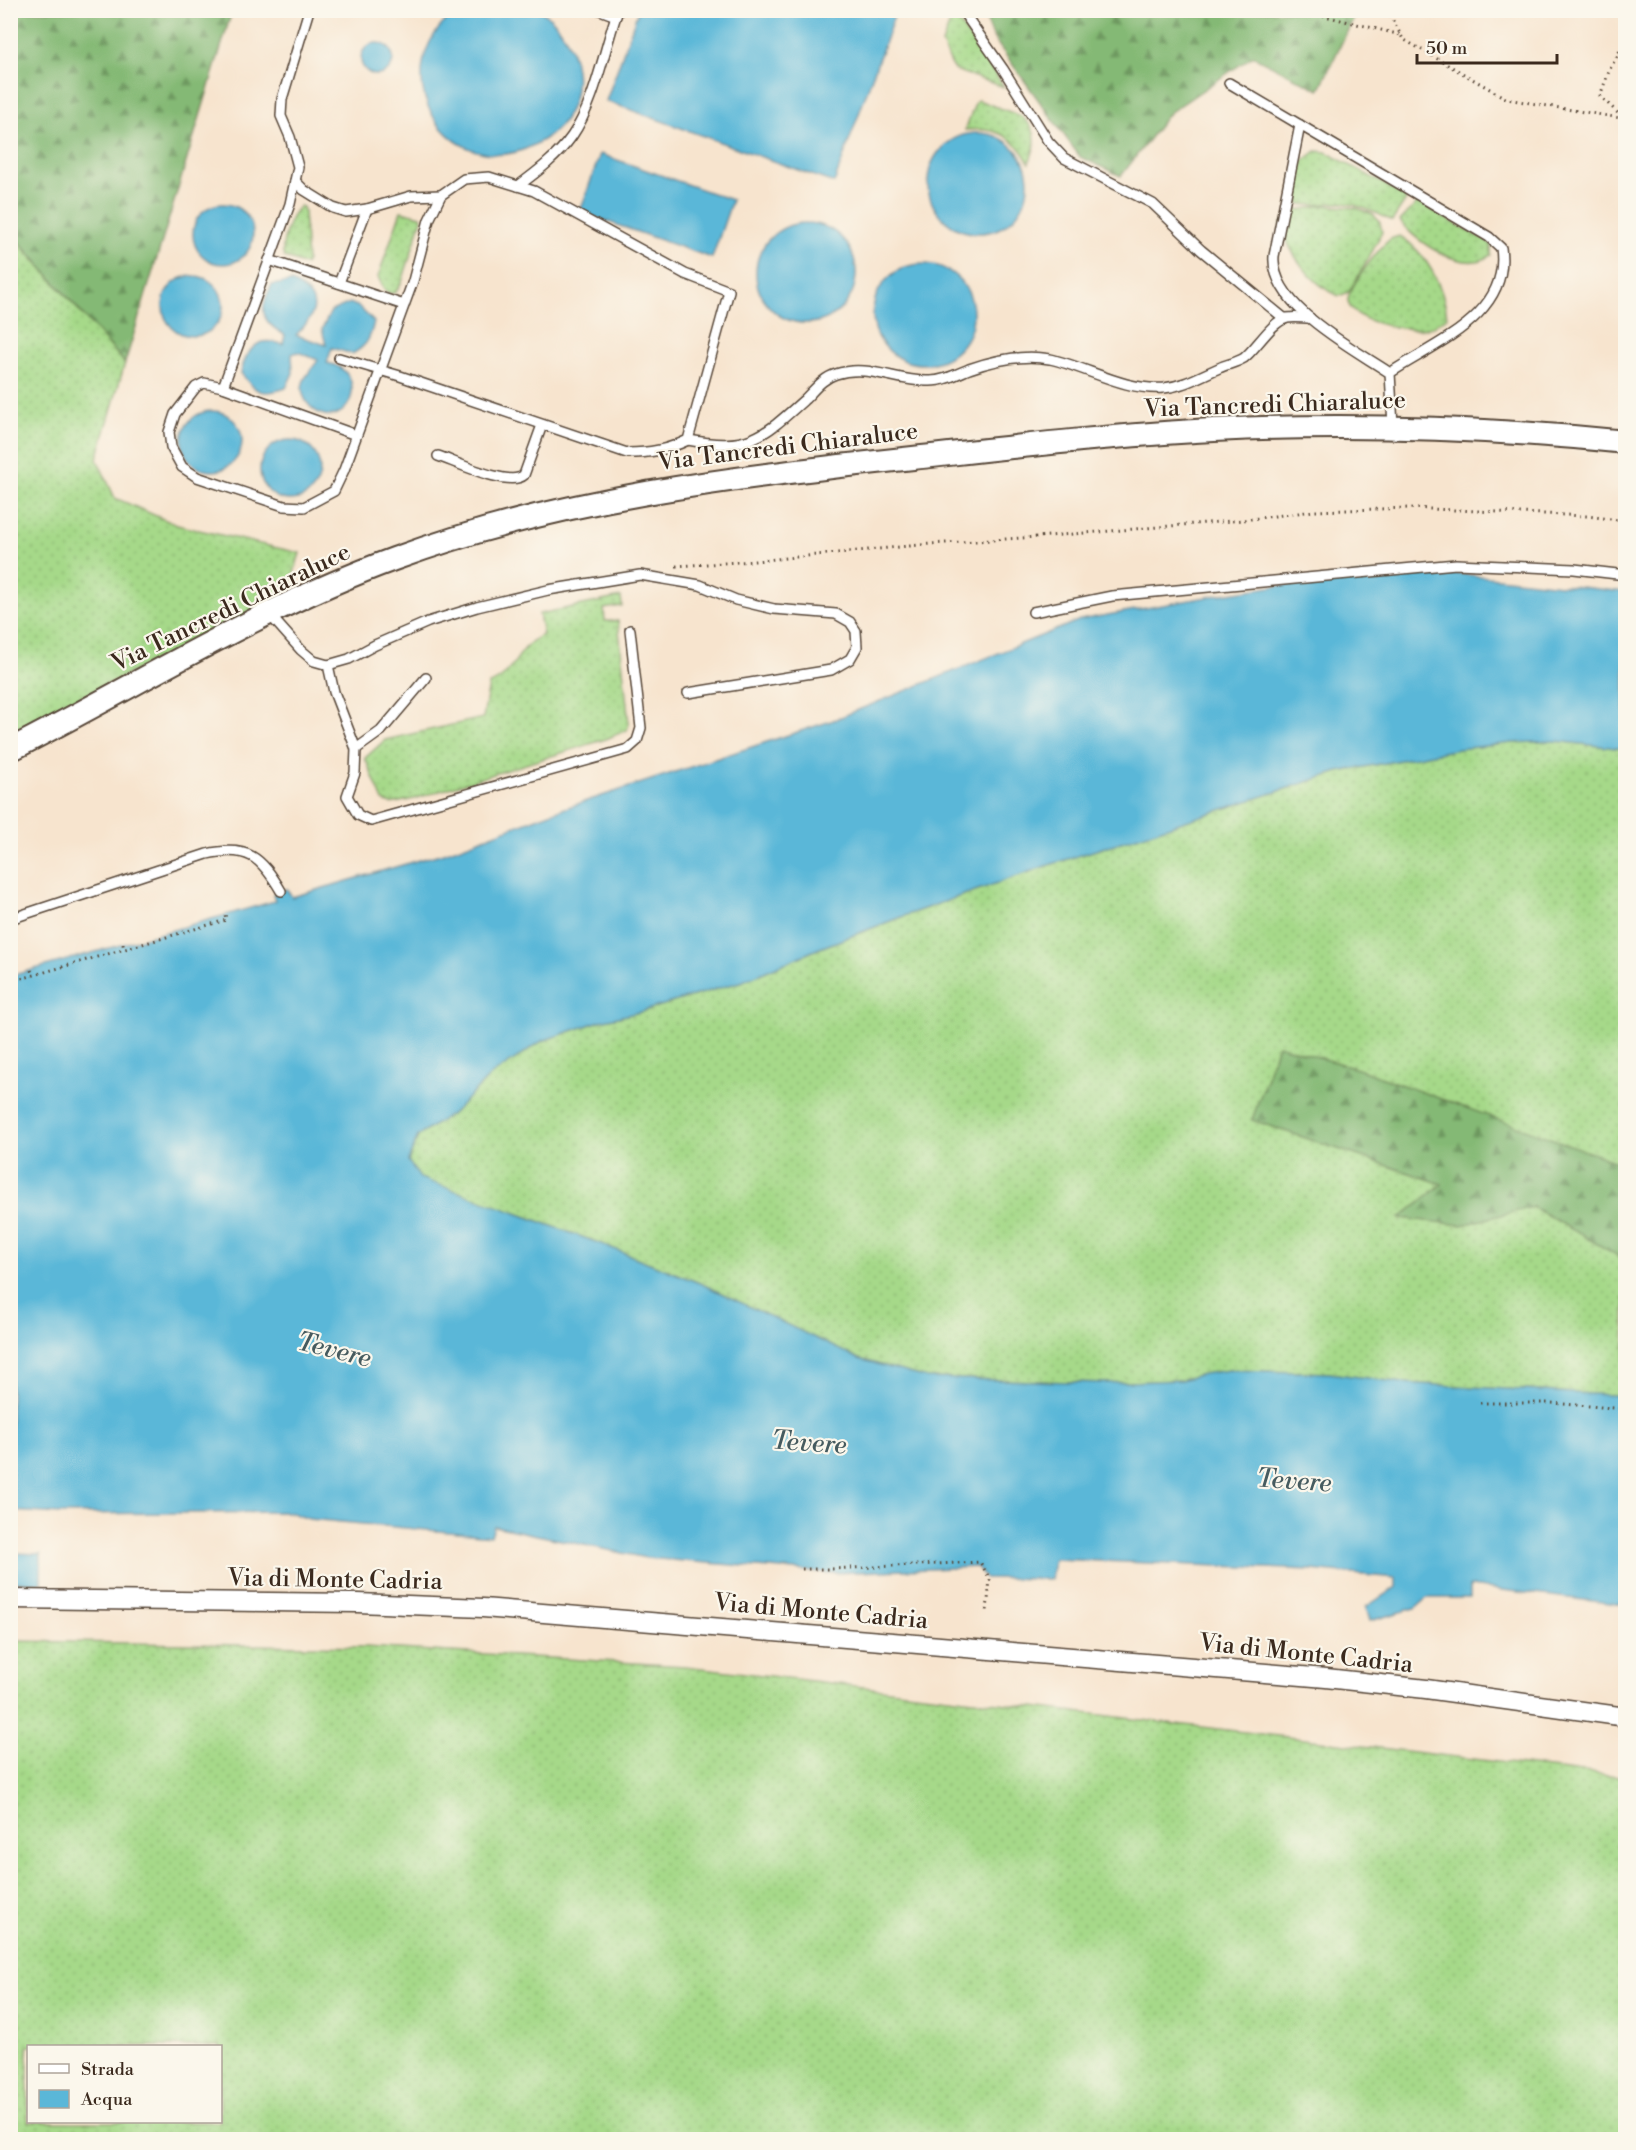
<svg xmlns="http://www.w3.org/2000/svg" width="1636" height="2150" viewBox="0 0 1636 2150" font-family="'Libre Bodoni',serif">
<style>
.grass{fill:url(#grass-dots);stroke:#708254;stroke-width:1.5;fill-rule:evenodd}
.forest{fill:url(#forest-firs);stroke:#60724a;stroke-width:1.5}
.water{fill:#5ab7d8;stroke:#4a707b;stroke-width:1.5}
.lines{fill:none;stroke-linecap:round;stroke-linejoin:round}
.service-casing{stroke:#574638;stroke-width:12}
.minor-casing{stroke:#574638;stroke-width:21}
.tertiary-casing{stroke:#574638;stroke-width:26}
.path{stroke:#574638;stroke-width:3;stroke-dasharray:1.5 4.5;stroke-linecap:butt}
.service{stroke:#fff;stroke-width:9}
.minor{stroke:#fff;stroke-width:18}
.tertiary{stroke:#fff;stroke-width:22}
.labels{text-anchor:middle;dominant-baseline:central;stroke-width:4.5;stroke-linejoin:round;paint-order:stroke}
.street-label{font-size:24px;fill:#3b2a1e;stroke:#fbf7ec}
.water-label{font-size:26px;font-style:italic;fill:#465b5f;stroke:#fbf7ec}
</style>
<defs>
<pattern id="grass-dots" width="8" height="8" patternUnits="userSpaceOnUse" patternTransform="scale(1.5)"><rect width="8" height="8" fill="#a6d989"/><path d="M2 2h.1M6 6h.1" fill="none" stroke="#90ba76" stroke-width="1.8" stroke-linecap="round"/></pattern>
<pattern id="forest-firs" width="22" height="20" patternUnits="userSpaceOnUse" patternTransform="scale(1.5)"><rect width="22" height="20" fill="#84b975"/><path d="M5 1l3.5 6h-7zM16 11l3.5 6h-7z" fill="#6d975f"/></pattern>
</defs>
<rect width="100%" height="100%" fill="#fbf7ec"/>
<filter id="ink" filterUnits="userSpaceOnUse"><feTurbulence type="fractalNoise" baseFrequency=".0167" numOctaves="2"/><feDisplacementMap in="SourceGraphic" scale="12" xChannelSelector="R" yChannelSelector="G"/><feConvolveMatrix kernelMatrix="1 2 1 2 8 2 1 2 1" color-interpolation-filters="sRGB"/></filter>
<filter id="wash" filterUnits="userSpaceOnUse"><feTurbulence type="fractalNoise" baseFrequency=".008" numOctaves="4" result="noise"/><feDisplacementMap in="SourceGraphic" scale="24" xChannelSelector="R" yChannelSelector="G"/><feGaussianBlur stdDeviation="1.35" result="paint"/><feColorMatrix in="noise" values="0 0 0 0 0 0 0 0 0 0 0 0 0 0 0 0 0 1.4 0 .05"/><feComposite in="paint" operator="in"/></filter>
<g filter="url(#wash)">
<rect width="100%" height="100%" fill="#f7e4ce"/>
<!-- grass -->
<g class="grass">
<path d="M953,14L1004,87L954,70L942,44Z"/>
<path d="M978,100L1021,116C1039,130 1037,144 1029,163C1015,135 995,127 965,130L976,101Z"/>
<path d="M1316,151L1326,152L1404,195L1406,200L1392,221C1375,212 1360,205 1342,203C1330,202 1308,208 1299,203L1298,192L1301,163Z"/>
<path d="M1418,202L1491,244V255C1465,275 1416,243 1400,221Z"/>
<path d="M1323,205L1356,208L1373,214L1380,223L1382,232L1369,258L1349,292L1339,296C1310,284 1288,252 1281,223L1295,211Z"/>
<path d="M300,206L303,207L304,211L307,261L305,265L284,257C279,246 290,215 300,206Z"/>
<path d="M401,211L421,216L422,219L402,282L395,293H389L385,291L378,277Z"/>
<path d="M10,232L125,363L97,459L115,498L177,525L300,553L287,596L11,732Z"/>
<path d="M1400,236C1427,253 1444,287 1447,317C1442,320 1436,325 1431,327C1413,333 1353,324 1348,302C1346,290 1378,250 1388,241C1391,238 1396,237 1400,236Z"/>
<path d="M621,597L622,606L604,609L605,621H618L629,724L627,730L606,739L414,799L391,804L383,801L365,758L385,740L483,718L489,684C514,677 518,644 543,635L539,614Z"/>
<path d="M1556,741L1625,749V1396L1404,1383L1329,1373L1230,1370L1203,1374L1181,1380L1105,1383L927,1378L859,1359L702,1284L604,1245L419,1178L408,1161L418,1136L453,1113L490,1076L542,1041L600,1021L640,1012L743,981L820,948L901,917L1040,868L1338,772L1458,749L1512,743Z"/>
<path d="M11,1641L365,1647L685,1666L1625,1777V2139H11ZM28,2046H220V2122H28Z"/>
</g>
<!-- forest -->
<g class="forest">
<path d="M10,11H232L125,363L11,232Z"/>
<path d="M983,11H1357L1319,90L1253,56L1169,113L1121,176L1080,157L994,39Z"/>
<path d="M1278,1045L1358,1069L1625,1165V1260L1533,1207L1462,1225L1400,1218L1442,1184L1252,1120Z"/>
</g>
<!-- water -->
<g class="water">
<path d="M458,10C472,10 530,7 540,11C548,15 555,22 560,29C579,55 583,91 565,119C558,130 546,139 534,145C452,188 374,73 458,10Z"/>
<path d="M638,11H896L834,183L606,101Z"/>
<circle cx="377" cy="59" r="16"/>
<circle cx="978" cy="183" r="50"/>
<path d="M600,154L732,200L712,258L580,212Z"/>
<circle cx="223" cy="234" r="30"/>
<circle cx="806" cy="273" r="50"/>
<circle cx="923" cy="314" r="50"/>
<circle cx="193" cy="306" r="30"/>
<path d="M291,282C323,297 318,313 296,335L326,345L322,329L331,311L350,303L359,307L374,322C370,339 367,346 352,354L332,348L327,363C339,365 347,370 351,382C355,395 348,412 334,415C317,419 298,399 303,383C305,375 314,367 318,360L298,352L292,354L293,373L286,388C262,396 255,393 241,373C243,361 250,345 263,342C269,340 276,343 283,344L285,335C261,322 258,310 272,285Z"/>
<circle cx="212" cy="441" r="30"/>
<circle cx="290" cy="470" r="30"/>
<path d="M1443,572L1625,592V749L1556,741L1512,743L1458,749L1338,772L1040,868L901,917L820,948L743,981L640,1012L600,1021L542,1041L490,1076L453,1113L418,1136L408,1161L420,1178L604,1245L702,1284L859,1359L927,1378L1105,1383L1181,1380L1203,1374L1230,1370L1329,1373L1404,1383L1625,1396V1605L1470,1586V1598H1427L1415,1608L1370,1621L1366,1607L1396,1587V1578L1311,1570L1054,1559L1051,1579L985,1578L977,1567L832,1573L646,1558L494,1526L491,1536L309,1519L289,1512L60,1514L11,1511L10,976L275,901L273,894L287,889L292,897L447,852L550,813L831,721L1080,620L1229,593L1346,576Z"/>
<path d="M11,1553L41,1554V1583L11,1582Z"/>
</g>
</g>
<g filter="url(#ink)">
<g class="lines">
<!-- service casing -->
<g class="service-casing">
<g id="service">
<path d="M600,10L616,16"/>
<path d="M962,10L1003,69L1048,141L1064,158L1153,204L1201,250L1285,319"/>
<path d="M1229,83L1300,125"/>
<path d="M295,181L304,190L333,208L346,212L367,209L411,196L441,195"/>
<path d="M518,186C537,172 558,156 572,136C595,103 604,49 618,10"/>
<path d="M269,260L404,305"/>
<path d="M339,283L367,209"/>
<path d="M339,358L400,376L627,453C650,453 667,450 688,440L729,291L685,274L534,191L489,177L464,179L441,195L429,220L413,281L344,470L334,491L304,507L284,506L197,477L182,467L171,447L169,432L175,414L196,387L204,383L223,387L356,435"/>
<path d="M1390,373C1353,348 1270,306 1274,256L1300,125L1489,237L1501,248C1511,315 1435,343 1390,373L1393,426"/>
<path d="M223,387L290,204L298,167L290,137L281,116L282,99L309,10"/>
<path d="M688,440C749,451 762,438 805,399C815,389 823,378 836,374C869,363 898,383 930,381C944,381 957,374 969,369C995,360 1023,354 1050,359C1087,367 1124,391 1164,388C1184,386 1200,376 1219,368C1227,364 1236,363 1244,358C1256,349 1272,321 1287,318C1294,317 1302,318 1310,318"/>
<path d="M438,456C456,462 510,488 524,475L542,425"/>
<path d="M1033,612L1112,596L1456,564L1574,569L1626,575"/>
<path d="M269,614L301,650L314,661L328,665L349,659L375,645L428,622L477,607L548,590L640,575L700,585L736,600L774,609L836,614L850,622L856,631L857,647L850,659L831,670L688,693"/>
<path d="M328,665L334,692L356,749L355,773L347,796L358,815L371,821L628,749L637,741L641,728L630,630"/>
<path d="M356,749L381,731L426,678"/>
<path d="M10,919L207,854C248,845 261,857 281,891"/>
</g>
</g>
<!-- minor casing -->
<g class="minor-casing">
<path id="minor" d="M10,1599L358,1603L483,1608L1326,1678L1426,1689L1626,1717"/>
</g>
<!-- tertiary casing -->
<g class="tertiary-casing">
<path id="tertiary" d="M10,750C138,685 260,608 394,559C561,497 737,477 913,458C1013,447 1114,435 1214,430C1352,423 1489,428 1626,442"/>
</g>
<!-- path -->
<g class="path">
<path d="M1312,10L1317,14L1401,35"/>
<path d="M1387,10L1403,39L1507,99L1626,119"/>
<path d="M1622,117L1600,96L1609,71L1626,39"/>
<path d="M676,566L755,561L930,544L1037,537L1243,520L1314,511L1410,508L1587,516L1626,521"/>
<path d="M123,944L124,950"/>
<path d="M31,970L33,976"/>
<path d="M10,982L226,920L225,914"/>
<path d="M1480,1403H1551L1626,1409"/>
<path d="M802,1569H830L980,1562L990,1579L987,1611"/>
<path d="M801,1612H849"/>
</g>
<!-- service -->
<use href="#service" class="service"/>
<!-- minor -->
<use href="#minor" class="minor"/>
<!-- tertiary -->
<use href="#tertiary" class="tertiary"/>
</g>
</g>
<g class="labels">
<!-- street labels -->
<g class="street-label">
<text transform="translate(1275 405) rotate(-2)">Via Tancredi Chiaraluce</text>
<text transform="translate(788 447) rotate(-7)">Via Tancredi Chiaraluce</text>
<text transform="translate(231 608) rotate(-26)">Via Tancredi Chiaraluce</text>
<text transform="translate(335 1580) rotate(1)">Via di Monte Cadria</text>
<text transform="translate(821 1612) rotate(5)">Via di Monte Cadria</text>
<text transform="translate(1306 1654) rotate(6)">Via di Monte Cadria</text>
</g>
<!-- water labels -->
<g class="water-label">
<text transform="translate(334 1350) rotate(14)">Tevere</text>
<text transform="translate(809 1443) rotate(4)">Tevere</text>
<text transform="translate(1294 1481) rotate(4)">Tevere</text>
</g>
</g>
<!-- margin -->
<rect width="1636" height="2150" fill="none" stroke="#fbf7ec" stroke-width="36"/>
<!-- legend -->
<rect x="27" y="2045" width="195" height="78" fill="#fbf7ec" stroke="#aea59a" stroke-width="1.5"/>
<rect x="39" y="2064" width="30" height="9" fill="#ffffff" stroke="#aea59a" stroke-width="1.5"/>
<text x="81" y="2075" font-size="18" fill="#3b2a1e">Strada</text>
<rect x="39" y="2090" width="30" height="18" fill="#5ab7d8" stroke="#aea59a" stroke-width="1.5"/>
<text x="81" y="2105" font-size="18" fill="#3b2a1e">Acqua</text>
<!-- scale -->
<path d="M1417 54v9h140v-9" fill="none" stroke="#3b2a1e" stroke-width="3"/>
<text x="1426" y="54" font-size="18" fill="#3b2a1e" stroke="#fbf7ec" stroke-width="4.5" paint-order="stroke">50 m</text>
</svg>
